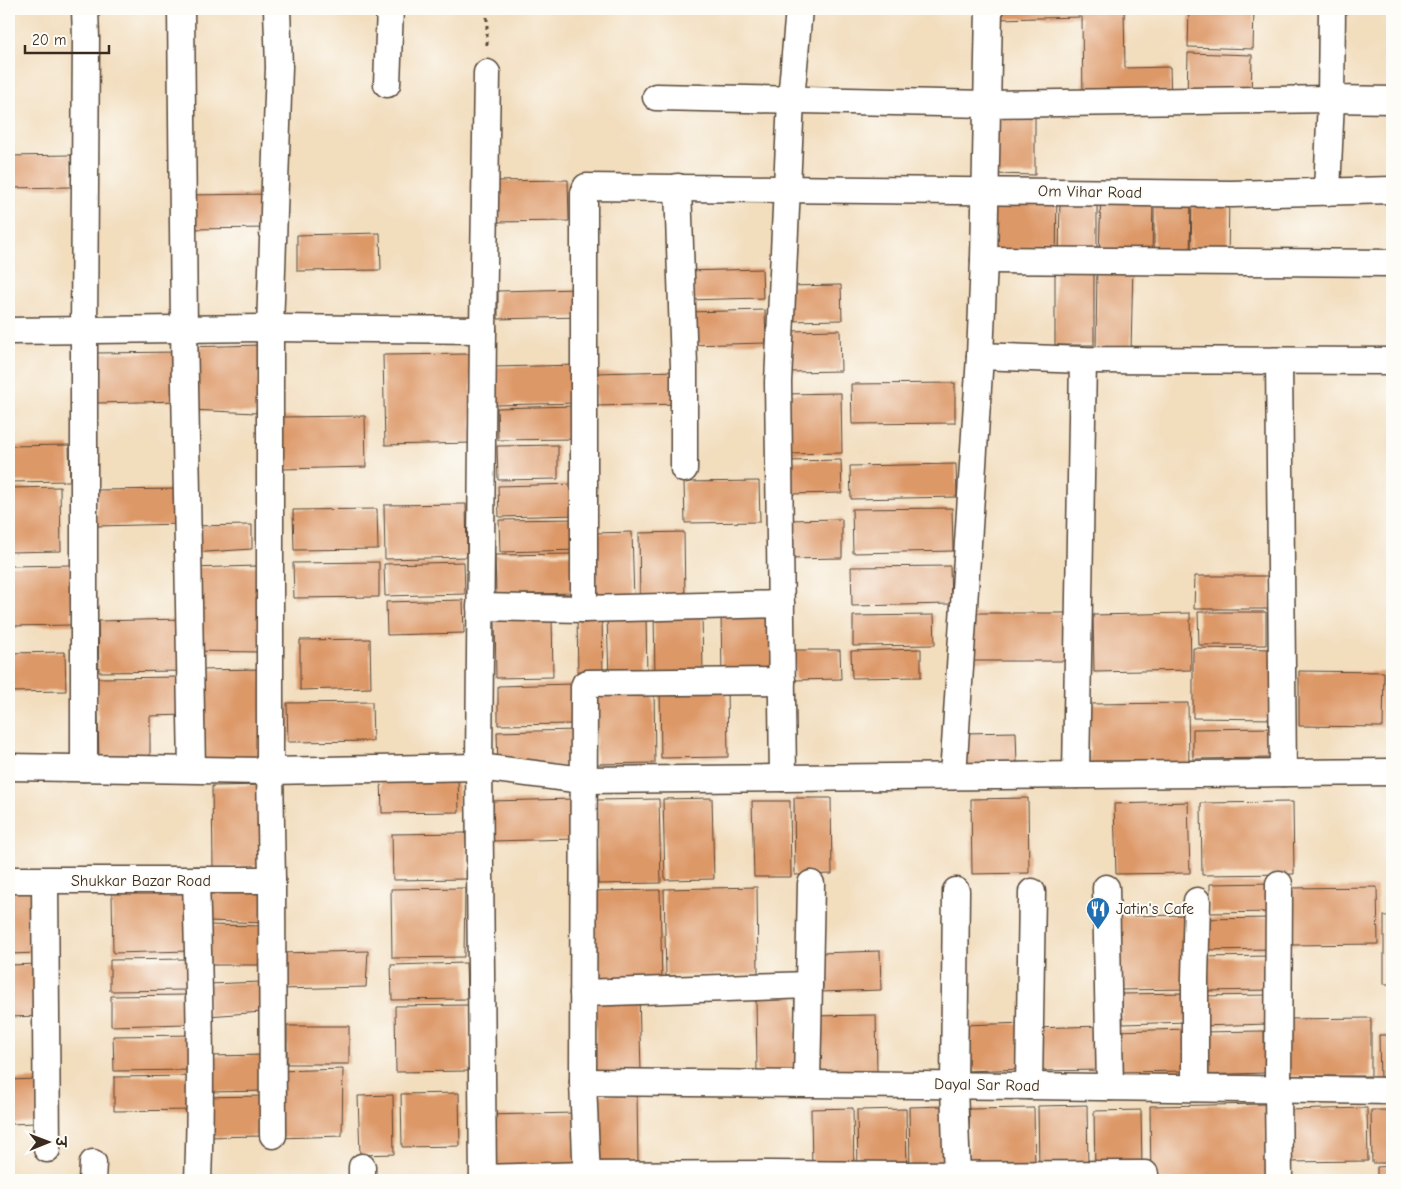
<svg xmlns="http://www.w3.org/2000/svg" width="1401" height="1189" viewBox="0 0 1401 1189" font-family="'Comic Neue','Playpen Sans Deva',sans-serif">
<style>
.building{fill:#dd9868}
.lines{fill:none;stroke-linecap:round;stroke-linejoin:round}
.street-casing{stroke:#564536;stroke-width:29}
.path{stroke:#564536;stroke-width:3;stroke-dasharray:4 4;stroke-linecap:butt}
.street{stroke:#fff;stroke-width:26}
.labels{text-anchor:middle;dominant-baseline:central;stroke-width:4;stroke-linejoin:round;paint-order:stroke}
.street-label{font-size:16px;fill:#3b2a1e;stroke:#fdfcf7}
.poi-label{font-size:16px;fill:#3b2a1e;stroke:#fdfcf7;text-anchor:start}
</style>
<rect width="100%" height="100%" fill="#fdfcf7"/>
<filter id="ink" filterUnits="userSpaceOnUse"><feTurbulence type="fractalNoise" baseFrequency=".02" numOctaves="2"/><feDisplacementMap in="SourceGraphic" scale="10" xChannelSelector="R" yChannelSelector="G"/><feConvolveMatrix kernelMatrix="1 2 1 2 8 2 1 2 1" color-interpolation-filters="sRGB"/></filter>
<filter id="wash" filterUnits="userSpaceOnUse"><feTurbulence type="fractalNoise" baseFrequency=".0096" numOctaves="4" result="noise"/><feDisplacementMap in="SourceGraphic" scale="20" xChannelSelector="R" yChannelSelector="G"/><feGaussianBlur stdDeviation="1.12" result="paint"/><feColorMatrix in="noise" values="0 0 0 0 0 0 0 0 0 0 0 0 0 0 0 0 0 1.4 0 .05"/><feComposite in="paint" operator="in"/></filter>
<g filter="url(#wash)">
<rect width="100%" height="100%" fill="#f2ddbd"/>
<g id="blocks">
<!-- building -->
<g class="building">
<path d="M997,9H1124L1125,68L1170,67L1171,101L1083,102L1082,17L997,19Z"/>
<path d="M1189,9H1254L1253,49L1188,47Z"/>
<path d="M1188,53L1252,55L1251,100L1187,98Z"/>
<path d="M995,108H1035V175L995,174Z"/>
<path d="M71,155L72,187L9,188V156Z"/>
<path d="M568,180L569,221L495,222L494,181Z"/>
<path d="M993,192L1057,193L1056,258L992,256Z"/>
<path d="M1101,193L1153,194L1152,259L1099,257Z"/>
<path d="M270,194V228L187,229V195Z"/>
<path d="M1154,195H1191L1190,260L1154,259Z"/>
<path d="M1192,195H1229L1228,261H1191Z"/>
<path d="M1060,197H1097V259H1059Z"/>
<path d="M380,233L381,270L297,271V235Z"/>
<path d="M1097,263L1133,264L1131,351L1096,350Z"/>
<rect x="1055" y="267" width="39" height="78"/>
<path d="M762,269L763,298L686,300V271Z"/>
<path d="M841,285L842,320L787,321L786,286Z"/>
<path d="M580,289V317L498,319V291Z"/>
<path d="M765,310L766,343L689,345V312Z"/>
<path d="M840,330L841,371L790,372L789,331Z"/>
<path d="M261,345L256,413L190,410L187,347Z"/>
<path d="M181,352L183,401L96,403V353Z"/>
<path d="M471,354L472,443L385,445L383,355Z"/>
<path d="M579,365L580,403L495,405L494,367Z"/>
<path d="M678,371L679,404L596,406L595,373Z"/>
<path d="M955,383V423L852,424L851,384Z"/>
<path d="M841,393L842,453L786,454L785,394Z"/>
<path d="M573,406L574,439L498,440L497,408Z"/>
<path d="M365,416L366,467L282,469L281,417Z"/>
<path d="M69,445L70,481L9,482V446Z"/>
<path d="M558,445V479L498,480L497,446Z"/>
<path d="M841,460L842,493L788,494L787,461Z"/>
<path d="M956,464L957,497L851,499L850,466Z"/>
<path d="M759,481L760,522L685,523L684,482Z"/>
<path d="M578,484V515L499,517L498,486Z"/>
<path d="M60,487L61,551L9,552V488Z"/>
<path d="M183,489V524L97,526V490Z"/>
<path d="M466,504L467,557L385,559L384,505Z"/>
<path d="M952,508L953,551L853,553L852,509Z"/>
<path d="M377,509L378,549L294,550L293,510Z"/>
<path d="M580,519V550L500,552L499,520Z"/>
<path d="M842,519V558L787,559L786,520Z"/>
<path d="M252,525V549L191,553L190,526Z"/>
<path d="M632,532L634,600H596L595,533Z"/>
<path d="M684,532L685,598L640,599L639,533Z"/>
<path d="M574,554L575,593L496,595L495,555Z"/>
<path d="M379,562V597L294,598L293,563Z"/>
<path d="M464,562L465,594L385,596L384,564Z"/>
<path d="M71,565L72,625L9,626V566Z"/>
<path d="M257,566L260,652L194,651L191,568Z"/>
<path d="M950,566L951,604L852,606L851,567Z"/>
<path d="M1195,576H1270L1271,609H1194Z"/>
<path d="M463,600L464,633L387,635L386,602Z"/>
<path d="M702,612L703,676L655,677L654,613Z"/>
<path d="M1198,612H1266V645H1199Z"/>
<path d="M969,613H1069L1070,661H969Z"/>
<path d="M1190,613L1191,670L1094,672L1093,615Z"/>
<path d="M721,614H771L772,674L722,675Z"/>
<path d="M552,615L553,677L496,678L495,616Z"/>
<path d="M577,615H602L603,678H578Z"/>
<path d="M934,615L935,645L853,646V616Z"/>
<path d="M646,616L647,677L609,678L607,617Z"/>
<path d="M182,619L183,671L99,672L98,621Z"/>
<path d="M370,639L371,688L300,690V640Z"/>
<path d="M1193,648L1275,649V719L1193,718Z"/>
<path d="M921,649V677L852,678L851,651Z"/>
<path d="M795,650H840L841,679L795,680Z"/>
<path d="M65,652L66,691L9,692V653Z"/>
<path d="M265,669L267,759L199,760L197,670Z"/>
<path d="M1299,671L1384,672L1383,727L1299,726Z"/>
<path d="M186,677L187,715L150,716V759L99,760L97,678Z"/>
<path d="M574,684L575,724L498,725V686Z"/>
<path d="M654,688L655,763L596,764L595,689Z"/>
<path d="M727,688L728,757L661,758L660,689Z"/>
<path d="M372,702L373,741L288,742L287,703Z"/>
<path d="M1188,703L1189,766L1090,767L1089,704Z"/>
<path d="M1272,728V758L1193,759V729Z"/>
<path d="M576,730V766L498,767L497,732Z"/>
<path d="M1016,732L1017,765L965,766L964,733Z"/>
<path d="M458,777L459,812L382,813L381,778Z"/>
<path d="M267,785L269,866L213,867L212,786Z"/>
<path d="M712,798L714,879L665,880L663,799Z"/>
<path d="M794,798H831L832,874L795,875Z"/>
<path d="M1028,798L1029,873L972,874L971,799Z"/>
<path d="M575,799L576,839L491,841L490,801Z"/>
<path d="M659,799L661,883L598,884L597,800Z"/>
<path d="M752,801H790L791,877H754Z"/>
<path d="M1188,802L1190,873L1116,874L1114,804Z"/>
<path d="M1293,802L1294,874L1202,875L1201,803Z"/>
<path d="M466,833L467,879L393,880L392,834Z"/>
<path d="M266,882L265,923L207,921L205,884Z"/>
<path d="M1273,883L1274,912L1210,913V884Z"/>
<path d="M757,887L758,974L666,976L664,889Z"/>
<path d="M1377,887L1378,944L1291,945L1290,888Z"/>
<path d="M465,888L464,957L392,958L391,889Z"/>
<path d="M188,890L189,951L113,953L112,892Z"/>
<path d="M660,890L662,982L596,983L594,891Z"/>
<path d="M36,891L38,953L9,954V892Z"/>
<path d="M1191,915L1192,989L1118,990L1117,916Z"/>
<rect x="1384" y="916" width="8" height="68"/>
<path d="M1272,918L1273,949L1201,950V919Z"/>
<path d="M207,925L264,926L265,965H207Z"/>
<path d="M368,951L366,987L279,989V953Z"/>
<path d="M880,951L881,990L821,992L820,953Z"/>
<path d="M1272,956L1273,990L1199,991L1198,957Z"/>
<path d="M187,959V990L110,991V960Z"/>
<path d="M466,963L467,999L392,1000L391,965Z"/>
<path d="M39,964L40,1016L9,1017V965Z"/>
<path d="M261,982L262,1012L208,1016V984Z"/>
<path d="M639,993L641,1073L596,1074L595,994Z"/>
<path d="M1187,993L1188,1022L1123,1024L1122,994Z"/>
<path d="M187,995V1024L111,1026V996Z"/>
<path d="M756,995H795L797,1071L757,1072Z"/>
<path d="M1269,995L1270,1024L1198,1026L1197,996Z"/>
<path d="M468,1005L469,1071L396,1072L395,1006Z"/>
<path d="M876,1015L877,1072L811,1074L810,1016Z"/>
<path d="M1371,1018V1076H1287V1019Z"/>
<path d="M1026,1023L1027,1069L964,1071L963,1025Z"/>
<rect x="287" y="1026" width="62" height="38"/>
<path d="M1102,1026L1103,1070L1033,1071V1028Z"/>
<path d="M1188,1029V1071L1116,1072L1115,1031Z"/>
<path d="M1264,1031L1265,1073L1200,1075L1199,1032Z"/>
<path d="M195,1035V1070L114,1071L113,1036Z"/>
<path d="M1379,1035H1392V1082H1380Z"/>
<path d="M268,1055L269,1091L208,1092L207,1056Z"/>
<path d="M343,1069L342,1136L279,1138L278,1071Z"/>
<path d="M195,1076L196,1110L114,1111V1077Z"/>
<path d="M37,1079V1123L9,1124V1080Z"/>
<path d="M459,1093L460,1146L402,1147L401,1094Z"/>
<path d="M637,1094L638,1165L595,1166L594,1095Z"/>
<path d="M393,1095L394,1154L360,1155L358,1096Z"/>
<path d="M263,1096L264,1136L204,1137L203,1097Z"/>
<path d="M1266,1104L1267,1180H1151L1150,1106Z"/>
<path d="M1087,1105L1088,1168L1039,1169L1038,1106Z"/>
<path d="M947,1106L949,1171L910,1172L909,1107Z"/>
<path d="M853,1108L854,1171L812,1172L811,1109Z"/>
<path d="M1034,1108L1035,1169L970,1170L969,1109Z"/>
<path d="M1367,1108L1368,1161L1286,1162L1285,1110Z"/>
<path d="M906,1109L907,1172H858L857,1110Z"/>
<path d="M1141,1110L1142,1170L1095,1171L1094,1111Z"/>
<path d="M1371,1110H1392V1163H1372Z"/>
<path d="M575,1113L576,1167L489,1169L488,1115Z"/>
<path d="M1392,1166V1180H1377V1167Z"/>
</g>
</g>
</g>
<g filter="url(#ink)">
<use href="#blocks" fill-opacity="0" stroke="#564536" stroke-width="1"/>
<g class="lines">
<!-- street casing -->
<g class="street-casing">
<g id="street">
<path d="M181,9L184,330L192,769"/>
<path d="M387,84L390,9"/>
<path d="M656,97L987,104L1331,99L1392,100"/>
<path d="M678,187L684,366V469"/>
<path d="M1327,192L1331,99L1332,9"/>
<path d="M984,260L1392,263"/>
<path d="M9,331L270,328L483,330"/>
<path d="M980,356L1083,360L1392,361"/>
<path d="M1279,361L1283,773"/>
<path d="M480,607L584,609L781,604"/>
<path d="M584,609V193L586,187L1232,194L1392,190"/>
<path d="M9,767L270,771L479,767L583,780L1392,772"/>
<path d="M84,768V330L86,38L85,9"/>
<path d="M1076,775L1083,360"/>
<path d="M953,776L980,356L984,260L989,9"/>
<path d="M783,778L778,382L791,100L799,9"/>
<path d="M9,880H272"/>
<path d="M196,880C199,980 202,1080 198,1180"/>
<path d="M45,881L47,1149"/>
<path d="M1279,884L1278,1089L1279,1180"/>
<path d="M1106,888L1110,1087"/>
<path d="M956,891L954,1085L957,1180"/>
<path d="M583,993L809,985"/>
<path d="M583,1082L1029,1086L1392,1091"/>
<path d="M807,1083L811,884"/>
<path d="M1029,1086L1032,892"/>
<path d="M1195,1088V978L1197,901"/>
<path d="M273,1135L272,880L270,771V328L279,67L277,9"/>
<path d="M362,1167V1180"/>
<path d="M483,1178L587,1175L767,1174L901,1175L1145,1174"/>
<path d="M92,1180L93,1163"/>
<path d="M483,1180L479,762L483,330L487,73"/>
<path d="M587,1180L583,1082L584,687L585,684L588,683L782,681"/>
</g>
</g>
<!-- path -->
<path class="path" d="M487,9V46"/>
<!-- street -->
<use href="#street" class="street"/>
</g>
</g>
<!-- icons -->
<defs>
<g id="restaurant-pin" transform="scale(1.25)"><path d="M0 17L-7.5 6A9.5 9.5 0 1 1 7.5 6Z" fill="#1f6fb2" stroke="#fdfcf7"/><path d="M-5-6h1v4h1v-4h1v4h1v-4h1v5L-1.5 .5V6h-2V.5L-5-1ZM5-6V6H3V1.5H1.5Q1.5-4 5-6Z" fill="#fff"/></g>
</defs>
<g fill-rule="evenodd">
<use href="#restaurant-pin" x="1098" y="909"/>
</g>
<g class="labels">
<!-- street labels -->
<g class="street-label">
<text transform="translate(1090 192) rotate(1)">Om Vihar Road</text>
<text x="141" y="881">Shukkar Bazar Road</text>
<text transform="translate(987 1085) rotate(1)">Dayal Sar Road</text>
</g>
<!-- poi labels -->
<g class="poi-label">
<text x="1116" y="909">Jatin's Cafe</text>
</g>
</g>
<!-- margin -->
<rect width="1401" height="1189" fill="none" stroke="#fdfcf7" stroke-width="30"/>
<!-- north arrow -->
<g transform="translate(48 1142) rotate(89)" stroke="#fdfcf7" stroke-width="4" paint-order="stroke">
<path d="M0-4L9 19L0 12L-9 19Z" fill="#3b2a1e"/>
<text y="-8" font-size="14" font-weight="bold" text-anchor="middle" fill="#3b2a1e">उ</text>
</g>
<!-- scale -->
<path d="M25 45v8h84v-8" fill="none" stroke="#3b2a1e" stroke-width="2.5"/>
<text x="32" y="45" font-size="15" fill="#3b2a1e" stroke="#fdfcf7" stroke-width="4" paint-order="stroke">20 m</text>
</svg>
